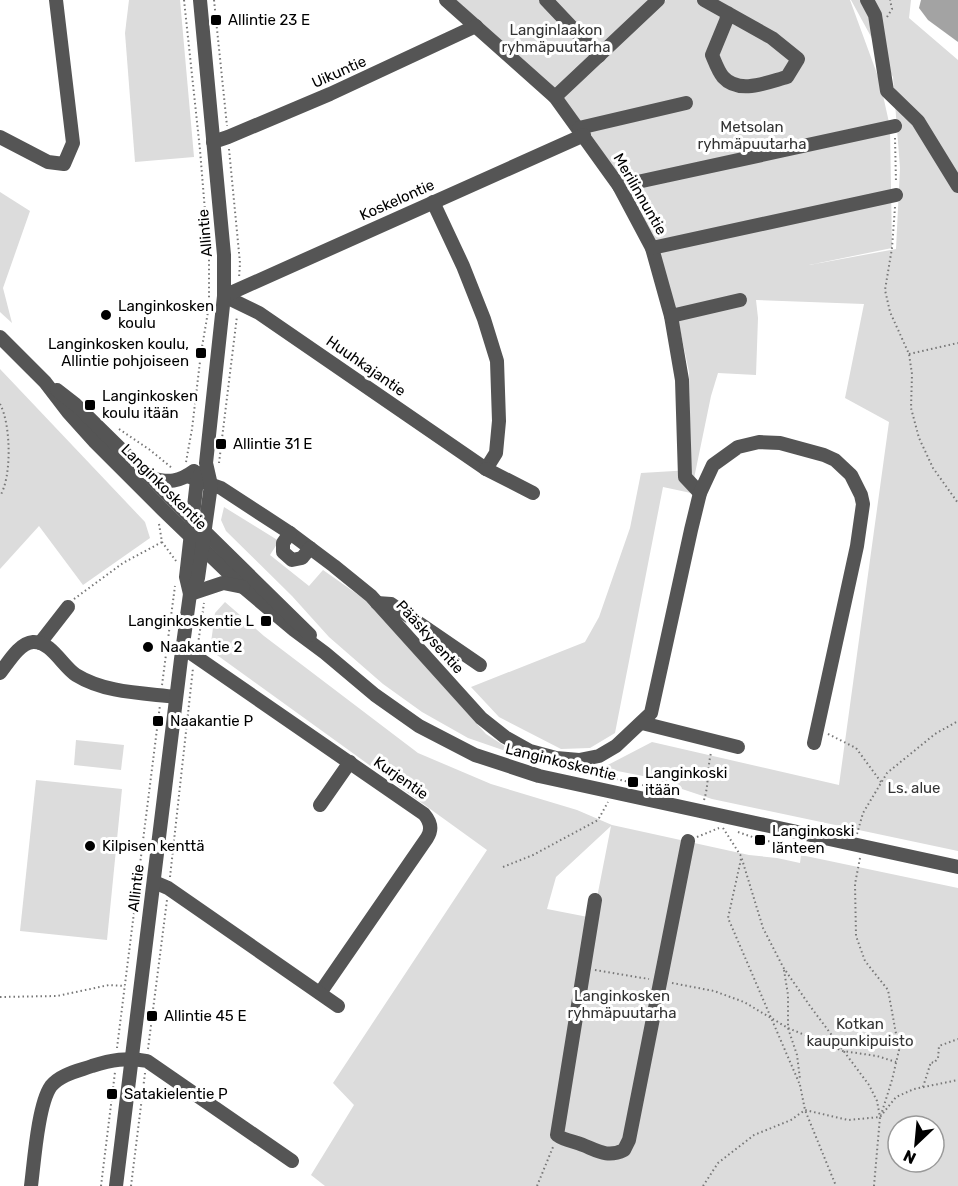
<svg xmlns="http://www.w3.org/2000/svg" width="958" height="1186" viewBox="0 0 958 1186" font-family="Rubik,sans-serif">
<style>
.green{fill:#dcdcdc;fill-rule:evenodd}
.water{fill:#a3a3a3}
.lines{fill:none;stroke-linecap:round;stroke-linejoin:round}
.path{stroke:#777;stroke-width:2;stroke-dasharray:1.5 3;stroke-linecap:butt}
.minor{stroke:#555;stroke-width:14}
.poi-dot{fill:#000;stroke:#fff;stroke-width:2}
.labels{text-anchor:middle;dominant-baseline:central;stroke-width:6;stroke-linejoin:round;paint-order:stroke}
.poi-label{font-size:15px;fill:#000;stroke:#fff;text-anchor:start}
.park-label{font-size:15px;fill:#333;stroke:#fff}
.street-label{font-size:15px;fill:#000;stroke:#fff}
</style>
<rect width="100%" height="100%" fill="#fff"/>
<!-- green -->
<g class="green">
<path d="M129,0H180L194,157L135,162L125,33Z"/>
<path d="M456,0H653L557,91Z"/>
<path d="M666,0H850L880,82L890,127L892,248L809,265L896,249L900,168L893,77L851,0H911L909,18L958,60V851L712,799L643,776L602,768L652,742L839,785L889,422L845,398L864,304L756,300L758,318L756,375L718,373L711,396L691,493L663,487L615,733L590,748L561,749L499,717L471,687L585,642L599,617L630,528L641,473L691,470L689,372L677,315L625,185L589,132L561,96Z"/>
<path d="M0,192L30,211L3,288L12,323L0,312Z"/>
<path d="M0,369L145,522L150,538L83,585L39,526L0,569Z"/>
<path d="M224,507L279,541L270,555L309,586L323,570L367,601L486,734L520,756L468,738L422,712L383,684L329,637L292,596L226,531L221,520Z"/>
<path d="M225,602L264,636L418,753L491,784L577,810L612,825L749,855L777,858L800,863L801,855L958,888V1186H325L311,1175L354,1105L333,1083L487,850L210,650L215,613ZM611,826L593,918L547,909L556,877ZM898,1126H934V1162H898Z"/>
<path d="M76,740L124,745L121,770L74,765Z"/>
<path d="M36,780L122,789L107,940L20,931Z"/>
</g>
<!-- water -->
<path class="water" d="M921,0H958V42L928,20L919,8Z"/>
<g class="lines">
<!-- path -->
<g class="path">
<path d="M184,0L200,150L209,260V306L201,353L192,429L186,462"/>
<path d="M214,0L227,126"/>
<path d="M887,17L892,9L890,0"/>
<path d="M895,138L896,183"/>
<path d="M229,149L240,263L239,278"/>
<path d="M895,207L892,248L885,290L890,312L909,354L912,374L911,408L919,438L933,468L958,503"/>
<path d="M909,354L958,343"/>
<path d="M0,404C11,424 12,477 0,496"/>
<path d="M119,429L150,450L172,468"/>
<path d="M219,463L237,316"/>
<path d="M159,524L162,542L176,561"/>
<path d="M74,599L123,563L162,542"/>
<path d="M198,644L204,603"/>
<path d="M162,685L175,586"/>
<path d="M828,734L856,748L881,782"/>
<path d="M616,779L660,789"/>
<path d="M704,800C709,785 707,769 711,753"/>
<path d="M723,828L741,856L763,928L783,967L810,1006L869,1085L877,1101L880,1117L874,1186"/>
<path d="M738,832L764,841L785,842"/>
<path d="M857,834L863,813L887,773L935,734L958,721"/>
<path d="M697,837L719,828"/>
<path d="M860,858L855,884L856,936L865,961L888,990L899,1050L892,1080L881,1115"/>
<path d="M741,859L728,918L800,1085"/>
<path d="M503,867L533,855L598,820L608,802"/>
<path d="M170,877L193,668"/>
<path d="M595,970L649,979"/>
<path d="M784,970L788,995V1028L797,1055L800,1079"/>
<path d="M672,983L714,991L744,1002L788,1028L843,1051L877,1056L896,1062"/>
<path d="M0,997L57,996L109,985L125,986"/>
<path d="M117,1048L160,705"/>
<path d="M148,1049L167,900"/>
<path d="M800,1085L805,1110L836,1186"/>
<path d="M923,1087L931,1062L934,1063L938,1058L939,1046L958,1039"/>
<path d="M101,1186L115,1072"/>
<path d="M131,1186L145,1073"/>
<path d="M537,1186L553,1147"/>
<path d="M703,1186L718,1163L754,1135L791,1120L805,1110L848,1120L880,1117L896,1097L914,1089L958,1080"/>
</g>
<!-- minor -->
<g class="minor">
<path d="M446,0L555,97L619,186L652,248L671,316L682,380L685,477L700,493"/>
<path d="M546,0L599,56"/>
<path d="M704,0L772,38L798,59L787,77C768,82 739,95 723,77C718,71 715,62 712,55L726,21L728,13"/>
<path d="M867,0L875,15L887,91L918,121L958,186"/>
<path d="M555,97L658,0"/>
<path d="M579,128L686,103"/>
<path d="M0,137L48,162L64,164L73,143L56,0"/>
<path d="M213,142L228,137L330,94L476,26"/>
<path d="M619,186L895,126"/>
<path d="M652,248L896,195"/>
<path d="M224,296L259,313L486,469L496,453L499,421L497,361L484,319L463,266L433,202"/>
<path d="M224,296L584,135"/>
<path d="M671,316L740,300"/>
<path d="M0,337L45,382L68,412L95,442L163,510L243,587L294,630L325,653L375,695L419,726L475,755L539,776L958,867"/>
<path d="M57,390L75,404L310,635"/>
<path d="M486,469L533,493"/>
<path d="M187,476L221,488L290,533L334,566L371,596L481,718L505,737L530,751L556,758L579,760L599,756L616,746L651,713L691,530L700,493L713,465L738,447L759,442L780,443L824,455L835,460L851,475L861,495L863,504L857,546L814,743"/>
<path d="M151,478C169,483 179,482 194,471"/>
<path d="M290,533L283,543V552L292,560L302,558L310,548"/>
<path d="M190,594L186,577L197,480L201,473"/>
<path d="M190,594L223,583L243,587"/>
<path d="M377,603L391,604L480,665"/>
<path d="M40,643L68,607"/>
<path d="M182,647L424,814C430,821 433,829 427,838L320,993"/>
<path d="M0,673C8,663 19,643 33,642C51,641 63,667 76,675C105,693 143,693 176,697"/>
<path d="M642,723L738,747"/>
<path d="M320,805L350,762"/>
<path d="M154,882L168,888L338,1006"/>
<path d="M595,900L557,1135C565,1141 574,1141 583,1145C598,1151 608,1158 624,1150L629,1140L688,841"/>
<path d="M31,1186C34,1163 38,1104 51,1086C61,1074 78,1071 92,1066C111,1060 127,1057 147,1061L292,1161"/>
<path d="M116,1186L181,659L190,594L198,578L211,485L206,463L224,296V255L200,0"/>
</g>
</g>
<!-- markers -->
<g class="poi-dot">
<rect x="210" y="14" width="12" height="12" rx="3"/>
<circle cx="106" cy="315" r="6"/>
<rect x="195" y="347" width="12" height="12" rx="3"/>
<rect x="84" y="399" width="12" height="12" rx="3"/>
<rect x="215" y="438" width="12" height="12" rx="3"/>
<rect x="260" y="615" width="12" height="12" rx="3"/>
<circle cx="148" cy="647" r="6"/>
<rect x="152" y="715" width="12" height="12" rx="3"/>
<rect x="627" y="776" width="12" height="12" rx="3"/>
<rect x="754" y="834" width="12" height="12" rx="3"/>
<circle cx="90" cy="846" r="6"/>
<rect x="146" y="1010" width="12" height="12" rx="3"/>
<rect x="106" y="1088" width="12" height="12" rx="3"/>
</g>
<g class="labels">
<!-- poi labels -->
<g class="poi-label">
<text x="228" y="20">Allintie 23 E</text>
<text x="118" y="306">Langinkosken<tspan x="118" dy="17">koulu</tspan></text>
<text x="189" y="344" text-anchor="end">Langinkosken koulu,<tspan x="189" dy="17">Allintie pohjoiseen</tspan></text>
<text x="102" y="396">Langinkosken<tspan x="102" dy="17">koulu itään</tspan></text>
<text x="233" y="444">Allintie 31 E</text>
<text x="254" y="621" text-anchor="end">Langinkoskentie L</text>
<text x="160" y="647">Naakantie 2</text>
<text x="170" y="721">Naakantie P</text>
<text x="645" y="773">Langinkoski<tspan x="645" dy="17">itään</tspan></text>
<text x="772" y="831">Langinkoski<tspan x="772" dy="17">länteen</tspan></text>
<text x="102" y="846">Kilpisen kenttä</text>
<text x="164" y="1016">Allintie 45 E</text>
<text x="124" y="1094">Satakielentie P</text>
</g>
<!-- park labels -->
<g class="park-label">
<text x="556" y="30">Langinlaakon<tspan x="556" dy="17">ryhmäpuutarha</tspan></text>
<text x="752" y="127">Metsolan<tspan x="752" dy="17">ryhmäpuutarha</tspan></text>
<text x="914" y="788">Ls. alue</text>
<text x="622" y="996">Langinkosken<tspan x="622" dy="17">ryhmäpuutarha</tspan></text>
<text x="860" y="1024">Kotkan<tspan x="860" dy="17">kaupunkipuisto</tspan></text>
</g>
<!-- street labels -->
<g class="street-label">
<text transform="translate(339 72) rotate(-24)">Uikuntie</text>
<text transform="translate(640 194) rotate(60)">Merilinnuntie</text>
<text transform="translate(397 200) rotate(-24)">Koskelontie</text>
<text transform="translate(205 233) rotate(-95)">Allintie</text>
<text transform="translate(366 366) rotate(35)">Huuhkajantie</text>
<text transform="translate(164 487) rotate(45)">Langinkoskentie</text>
<text transform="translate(430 637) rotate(48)">Pääskysentie</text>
<text transform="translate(561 762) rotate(14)">Langinkoskentie</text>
<text transform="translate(401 778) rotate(35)">Kurjentie</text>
<text transform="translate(136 888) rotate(-83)">Allintie</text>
</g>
</g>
<!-- north arrow -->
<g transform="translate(916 1144) rotate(206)"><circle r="28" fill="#ffffff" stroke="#999999" stroke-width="1.5"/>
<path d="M0-4.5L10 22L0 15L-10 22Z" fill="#000000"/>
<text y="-9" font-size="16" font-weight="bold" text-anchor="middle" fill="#000000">N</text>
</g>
</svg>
